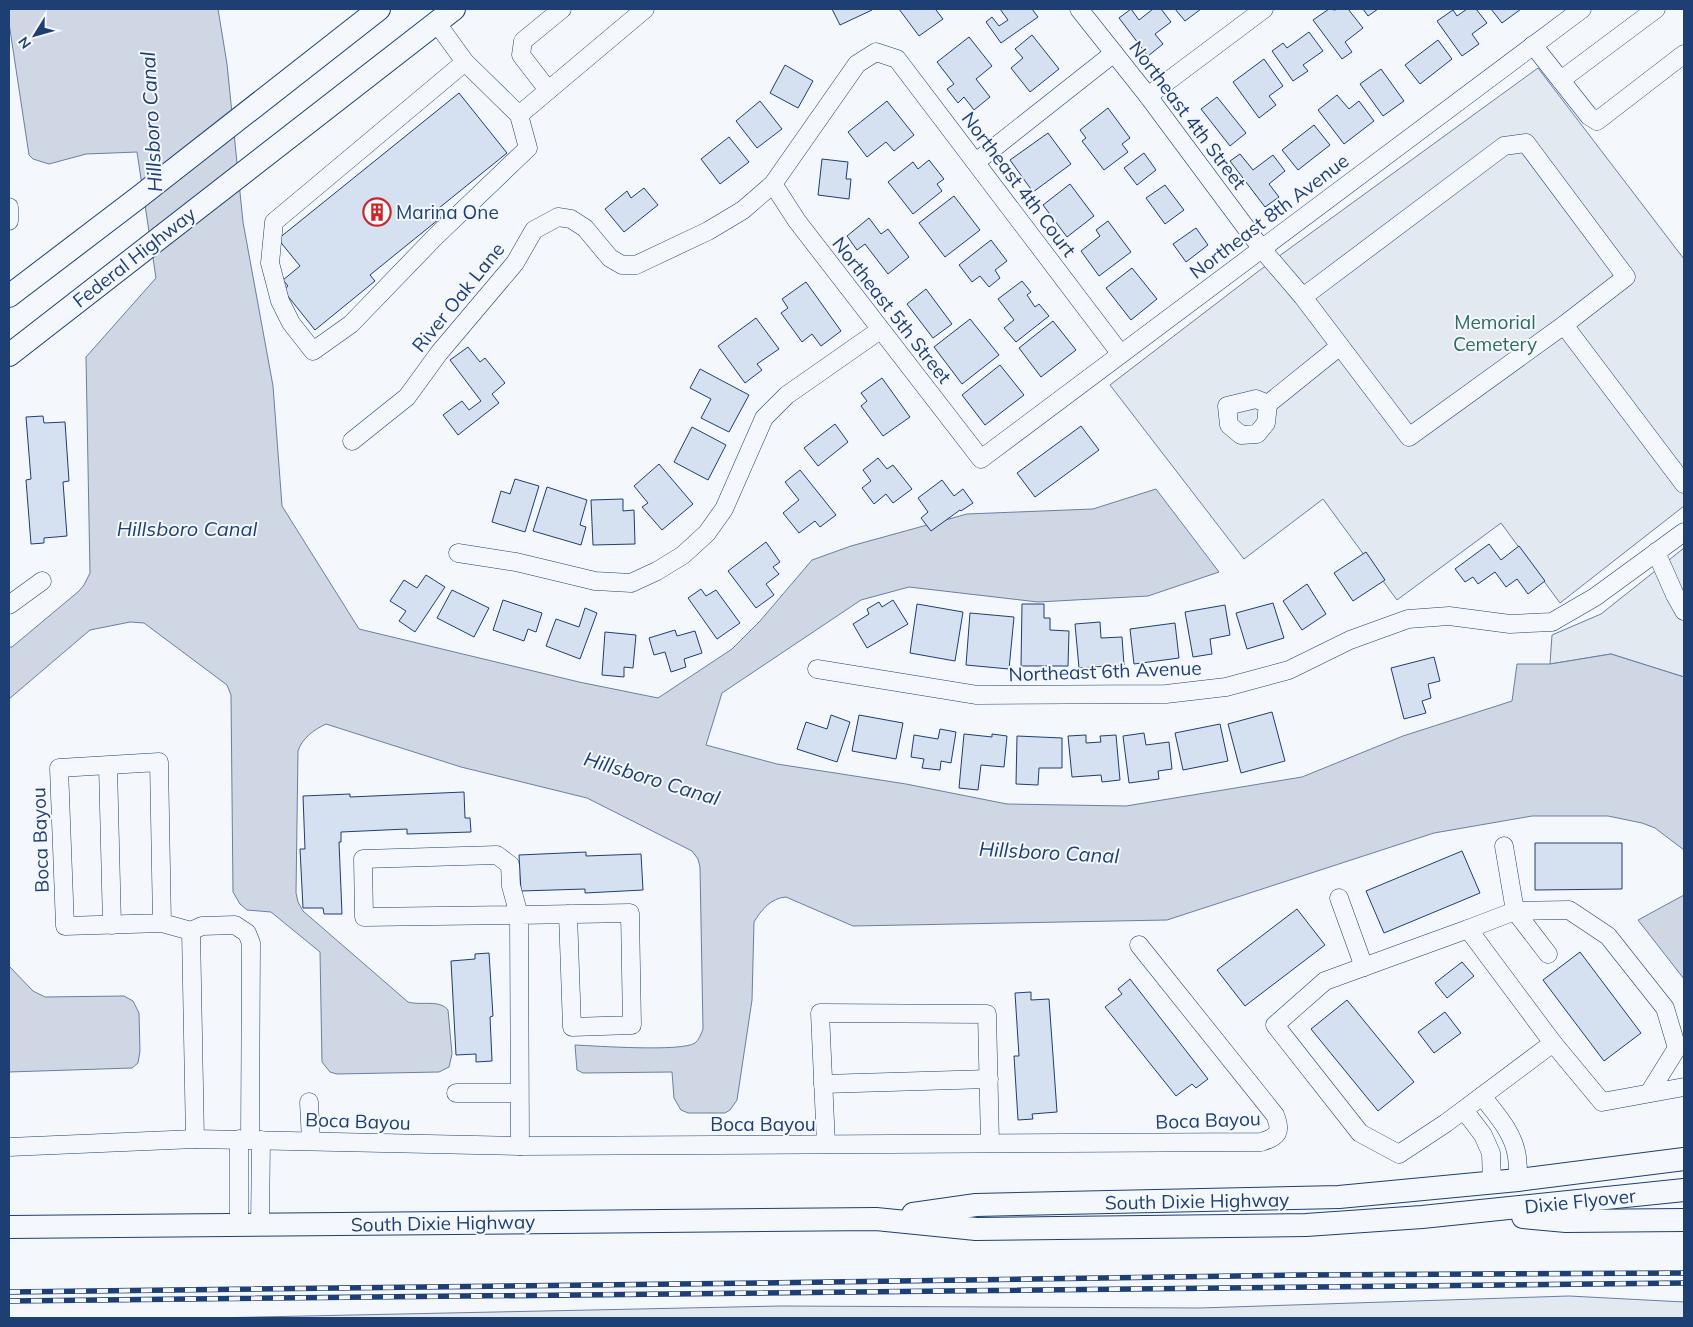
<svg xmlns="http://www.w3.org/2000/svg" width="1693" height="1327" viewBox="0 0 1693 1327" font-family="Mulish,sans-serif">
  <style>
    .green { fill: #e3e9f0; stroke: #687fa3 }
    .water { fill: #cfd7e4; stroke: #687fa3 }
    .building { fill: #d5e0f0; stroke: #1d3f73 }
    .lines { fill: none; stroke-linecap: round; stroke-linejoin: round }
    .minor-casing { stroke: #1d3f73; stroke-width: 19 }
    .major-casing { stroke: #1d3f73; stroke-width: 24 }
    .minor { stroke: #f4f7fb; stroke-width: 18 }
    .major { stroke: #f4f7fb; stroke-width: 22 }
    .rail-casing { stroke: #1d3f73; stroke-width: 5.5 }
    .rail { stroke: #f4f7fb; stroke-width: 4; stroke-dasharray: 11; stroke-linecap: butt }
    .labels { text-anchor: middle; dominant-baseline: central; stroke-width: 4; stroke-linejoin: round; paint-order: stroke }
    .street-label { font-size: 19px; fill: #1d3f73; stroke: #f4f7fb }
    .poi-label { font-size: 19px; fill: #1d3f73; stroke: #f4f7fb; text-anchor: start }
    .park-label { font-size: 19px; fill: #2c6c60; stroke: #f4f7fb }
    .water-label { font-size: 20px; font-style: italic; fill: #1d3f73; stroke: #f4f7fb }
  </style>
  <rect width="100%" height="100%" fill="#f4f7fb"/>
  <g class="green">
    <path d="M1538,68l146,191v247l-124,97 -59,-80 -104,77 -74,-101 -79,60 -134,-174 150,-115z"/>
    <path d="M1684,548v129l-73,-23 -61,10 2,-29 49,-21z"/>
    <path d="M1569,1296l115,6v16h-1473l570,-12 419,2z"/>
  </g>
  <g class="water">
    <path d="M9,9h209l9,55 16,158 30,164 9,120 77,123 220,53 79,16 74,-49 28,-28 52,-61 39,-14 116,-32 126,-5 63,-20 63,83 -71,24 -110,6 -129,-15 -48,13 -139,93 -16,52 71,19 129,20 101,20 119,2 176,-29 101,-41 109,-35 5,-37h33l61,-10 73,23v173l-29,-22 -13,-5 -34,-7h-76l-98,17 -267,87 -314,6 -67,-29c-15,1 -25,13 -32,25l-2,78 -15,100 -7,10 -5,3h-37l-7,-3 -7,-12 -2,-26 -89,1 -6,-3 -2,-25c21,1 107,7 120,-2 4,-3 6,-9 8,-14l-3,-162 -2,-8 -6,-8 -105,-53 -126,-31 -135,-43c-11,5 -24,14 -28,27l-2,142 2,9 5,9 105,91c14,4 31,-3 40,8l4,44 -3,13 -10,5 -102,2 -7,-2 -8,-10 -2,-110 -49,-40 -24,-2 -7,-6 -7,-12 -2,-197 -4,-10 -83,-62 -14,-1 -40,8 -81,69v-52h3l67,-56 5,-6 6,-12 -4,-216 70,-79 -19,-126 -51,2 -37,10 -16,-5 -4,-4 -20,-132z"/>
    <path d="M1684,895v84l-46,-59z"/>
    <path d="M9,966l24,25 12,6 79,-1 9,5 6,12 1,38 -2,12 -6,5 -123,4z"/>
  </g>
  <g class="building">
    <path d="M832,9h39l1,1 -32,15z"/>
    <path d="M899,9h38l-1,1 7,9 -24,17z"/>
    <path d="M1000,9h32l6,8 -37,26 -15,-21 6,-5 7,9 9,-6z"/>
    <path d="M1131,9l8,11 14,-11h8l10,13 -16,12 8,10 -15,12 -29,-38z"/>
    <path d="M1175,9h26l-16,12z"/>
    <path d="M1329,9l6,1 2,-1h11l15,19 -18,14 7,10 -10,7 -29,-39z"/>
    <path d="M1363,9h15l-10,7z"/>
    <path d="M1467,9h9l11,14 -15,11 7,10 -17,12 -25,-35 16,-11 4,6z"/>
    <path d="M1491,9h30l-19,14z"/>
    <path d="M1309,32l14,19 -20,14 5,6 -15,10 -21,-30 11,-8 4,5z"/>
    <path d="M1032,35l27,34 -29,23 -19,-24 12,-10 -8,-9z"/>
    <path d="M969,37l23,29 -16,13 14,18 -16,13 -10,-13 -6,6 -11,-14 7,-5 -17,-22z"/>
    <path d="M1438,40l14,19 -32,25 -15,-19z"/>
    <path d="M1264,59l19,27 -14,10 7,9 -17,13 -26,-36z"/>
    <path d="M785,65l28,16 -15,27 -28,-15z"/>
    <path d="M1381,69l23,32 -21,15 -23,-32z"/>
    <path d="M459,93l48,60 -68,55 5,7 -74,60 5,6 -60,49 -32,-40 5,-4 -5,-6 17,-14 -22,-27z"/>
    <path d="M1337,95l12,14 10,-8 15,20 -30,23 -26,-34z"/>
    <path d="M1217,97l29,36 -16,13 -29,-37z"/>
    <path d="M760,101l22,28 -25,19 -21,-27z"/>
    <path d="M887,101l27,34 -20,16 -8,-9 -19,15 -19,-25z"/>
    <path d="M1108,108l22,30 -8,6 6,8 -24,18 -22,-29 4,-3 -6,-8z"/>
    <path d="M1314,125l16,20 -32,25 -16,-20z"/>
    <path d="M1048,133l23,31 -38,28 -23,-32z"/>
    <path d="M729,137l20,25 -29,22 -19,-25z"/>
    <path d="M1144,153l12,17 -19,15 -13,-17z"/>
    <path d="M1240,154l13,16 20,-15 12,16 -16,13 10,13 -14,10 -35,-46z"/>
    <path d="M822,159l26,3 -2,17h5l-2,20 -31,-4z"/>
    <path d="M929,160l15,19 -7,5 5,7 -29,23 -25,-32 25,-20 5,7z"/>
    <path d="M1070,184l24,32 -27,21 -24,-32z"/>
    <path d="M1165,185l19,25 -19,14 -19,-26z"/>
    <path d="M644,188l14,17 -34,27 -19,-23 22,-18 4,7z"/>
    <path d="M954,196l26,34 -35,27 -26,-34z"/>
    <path d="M869,218l12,16 7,-5 21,28 -21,17 -23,-30 -8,6 -10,-14z"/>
    <path d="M1108,221l23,31 -32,24 -18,-25 19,-15 -4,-6z"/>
    <path d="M1196,228l12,17 -22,17 -13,-18z"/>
    <path d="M991,240l16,21 -12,9 5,8 -11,9 -9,-11 -8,6 -13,-17z"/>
    <path d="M1132,268l25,31 -26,21 -25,-32z"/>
    <path d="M1022,281l9,11 -4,3 8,12 4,-3 10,12 -33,26 -12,-14 10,-8 -16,-21z"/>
    <path d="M806,282l35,49 -20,15 -9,-12 -10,8 -21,-29 7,-5 -6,-9z"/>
    <path d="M926,289l26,35 -19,14 -26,-34z"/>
    <path d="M756,318l23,31 -22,15 5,6 -17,13 -27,-37z"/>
    <path d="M970,319l29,36 -37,29 -28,-37z"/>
    <path d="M1053,321l23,29 -35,27 -22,-29z"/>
    <path d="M468,347l12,15 5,-4 20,25 -13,11 7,9 -41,32 -15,-20 19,-14 7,9 12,-9 -31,-41z"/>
    <path d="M1000,365l24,30 -39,30 -23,-30z"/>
    <path d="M700,369l49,26 -20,37 -28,-14 10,-19 -21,-11z"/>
    <path d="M882,378l28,39 -27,19 -22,-30 6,-5 -6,-8z"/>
    <path d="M43,416l1,7 21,-1 4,59 -6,1 4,54 -23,2v5l-13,1 -5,-64 5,-1 -5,-62z"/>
    <path d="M835,424l13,18 -30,24 -14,-18z"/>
    <path d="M1081,426l18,24 -64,47 -18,-24z"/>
    <path d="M692,427l34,18 -18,35 -34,-18z"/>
    <path d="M878,458l9,11 6,-4 19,24 -19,14 -7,-9 -12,10 -12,-16 9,-7 -8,-11z"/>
    <path d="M659,464l34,40 -31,26 -20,-23 6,-4 -14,-17z"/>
    <path d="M800,470l36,45 -16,12 -5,-6 -16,12 -16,-20 16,-13 -14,-18z"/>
    <path d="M515,479l24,7 -14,46 -33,-10 9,-31 9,3z"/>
    <path d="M942,480l12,16 9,-7 10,14 -12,8 -1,-1 -29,21 -10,-13 7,-6 -10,-14z"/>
    <path d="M547,487l40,13 -7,25 6,2 -5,18 -48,-14z"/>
    <path d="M623,499v12l11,-1 1,34 -42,1 -2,-45z"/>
    <path d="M766,542l14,20 -7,5 6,7 -13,10 8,11 -18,13 -28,-37z"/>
    <path d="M1489,544l12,16 18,-14 26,35 -17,13 -11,-15 -11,8 -11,-15 -17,12 -5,-7 -8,5 -10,-13z"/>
    <path d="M1366,552l19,28 -32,21 -19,-28z"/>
    <path d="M426,575l19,12 -30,45 -16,-11 7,-10 -16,-10 14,-21 13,8z"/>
    <path d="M1307,584l19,30 -24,16 -19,-29z"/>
    <path d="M701,589l5,7 10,-6 24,33 -23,16 -29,-41z"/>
    <path d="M452,590l37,18 -15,29 -37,-19z"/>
    <path d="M503,600l39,13 -6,19 -8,-3 -4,12 -31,-11z"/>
    <path d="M893,600l15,24 -41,24 -14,-24 16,-10 -2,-5 12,-7 3,5z"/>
    <path d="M1273,603l11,35 -37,11 -11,-36z"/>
    <path d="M917,604l46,8 -8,49 -45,-8z"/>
    <path d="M1022,604h22v14h6v12l19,1 -1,35h-47z"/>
    <path d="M1225,605l5,30 -20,4 2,15 -19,3 -8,-45z"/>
    <path d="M585,608l12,5 -17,46 -34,-13 10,-27 23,8z"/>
    <path d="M970,613l44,4 -5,52 -43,-4z"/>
    <path d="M1100,622l1,16 21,-1 2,28 -45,3 -4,-44z"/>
    <path d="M1175,623l4,35 -45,6 -4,-35z"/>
    <path d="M675,630l2,6 18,-5 7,22 -18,6 2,8 -15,5 -6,-20 -11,3 -5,-17z"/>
    <path d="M605,632l31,3 -3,33 -9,-1v10l-22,-2z"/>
    <path d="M1434,657l6,24 -12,3 3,14 -9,3 4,12 -22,6 -13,-51z"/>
    <path d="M1272,712l13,49 -44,12 -13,-49z"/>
    <path d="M831,715l19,7 -13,40 -40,-13 9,-27 21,7z"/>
    <path d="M859,715l44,8 -7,36 -44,-8z"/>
    <path d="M1220,724l8,37 -45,9 -8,-37z"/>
    <path d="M940,729l16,3 -5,31 -10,-2 -1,9 -18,-2 2,-9 -13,-2 3,-22 24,4z"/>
    <path d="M1144,733l2,12 23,-3 3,27 -14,2 1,8 -30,4 -6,-47z"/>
    <path d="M964,734l28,3v-3l15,2 -3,31 -23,-2 -3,25 -19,-2z"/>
    <path d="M1086,735v8l15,-1 -1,-6 16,-1 4,45 -18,2 -1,-7 -29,2 -4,-41z"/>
    <path d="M1017,736l45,2v30h-23l-1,17 -22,-1z"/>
    <path d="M464,792l1,26h5l1,14 -64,2v-5l-66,3v10h-2l3,72h-18l-1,-6h-20l-3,-59h5l-2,-53 47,-2v3z"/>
    <path d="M1535,843h87v46l-87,1z"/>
    <path d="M1462,851l18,42 -96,40 -18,-42z"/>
    <path d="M586,852v4l55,-2 2,36 -58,3v-4l-64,2 -2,-36z"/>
    <path d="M1297,909l28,36 -80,61 -28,-36z"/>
    <path d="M1580,952l61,81 -37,28 -61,-81z"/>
    <path d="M489,953l4,63 -3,1 2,44 -16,1v-8l-20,1 -5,-94 24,-2v-5z"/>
    <path d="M1462,962l12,14 -27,22 -12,-15z"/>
    <path d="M1130,979l78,100 -12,9 -4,-4 -16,12 -71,-89 17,-13 -4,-5z"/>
    <path d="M1031,992v8l18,-1 8,113 -25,2 1,5 -15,1 -4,-64h5l-4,-63z"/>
    <path d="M1347,1000l67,82 -36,29 -67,-82z"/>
    <path d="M1445,1012l16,21 -27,20 -16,-21z"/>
  </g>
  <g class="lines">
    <g class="minor-casing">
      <g id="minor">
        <path d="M1079,9l69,87 113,152 42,49 106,140 155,-112 62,-48 -100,-134 -22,3 -201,151"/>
        <path d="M436,22l29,40 54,53 126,-106"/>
        <path d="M1533,45l56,71 8,5 87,-67"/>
        <path d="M465,62l-191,160 -4,41 10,38 11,22 22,28 38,-27 84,-87 93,-89 -9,-33"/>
        <path d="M1561,80l95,-71"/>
        <path d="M548,90l-27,-35 2,-14 39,-32"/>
        <path d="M1148,96l116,-87"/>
        <path d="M976,162l138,-109"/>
        <path d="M773,184l24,37 184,238 601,-450"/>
        <path d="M9,207v14"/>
        <path d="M1564,325l120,159"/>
        <path d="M1268,404l-12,-5 -29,7 2,19 12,10 16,-1 9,-11 2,-19 72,-58"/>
        <path d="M352,441l55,-44 32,-44 76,-90 19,-33 24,-13 13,2 14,9 25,30 12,7h14l72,-34 35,-21 30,-26 84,-120 19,-12 21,7 223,294"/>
        <path d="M1656,552l19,43 9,16"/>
        <path d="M458,553l58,9 79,19 36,2 26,-12 26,-16 24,-22 17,-24 40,-91 23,-23 93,-65"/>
        <path d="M9,605l33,-24"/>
        <path d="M817,669l160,26 189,-1 60,-7 63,-17 61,-30 58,-21 41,-3 61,8 42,-2 43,-25 89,-65"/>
        <path d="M108,766l4,159"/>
        <path d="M1504,846l11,65 54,-1 39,26 57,72 12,40 -28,45"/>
        <path d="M497,855l13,10 1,21 8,29 -155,2 -1,-58z"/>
        <path d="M1339,898l25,69"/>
        <path d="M162,923l-97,3 -6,-158 100,-6 3,161 29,8 4,208"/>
        <path d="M1468,929l-143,52 -50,44 85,108 39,21 47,-31 107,-80 49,59 82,-15"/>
        <path d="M191,931l11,-5 33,-1 12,8 4,10 -1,196"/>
        <path d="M1548,954l-33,-43 -47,18 85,114"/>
        <path d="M823,1084l166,-5"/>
        <path d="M456,1093h63"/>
        <path d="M1482,1096c14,18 32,37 35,61 1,7 1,15 1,23"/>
        <path d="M309,1102l2,39"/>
        <path d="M1464,1110l19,25 8,18 1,30"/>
        <path d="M826,1144l-6,-131 167,1 3,129"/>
        <path d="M520,1146l-1,-231 111,-2 2,112 -60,2 -4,-113"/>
        <path d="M9,1147l186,-8 325,7 741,-4c17,-5 21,-10 14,-27l-136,-170"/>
        <path d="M239,1225v-86"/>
        <path d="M260,1225l1,-85"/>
      </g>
    </g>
    <g class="major-casing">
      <g id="major">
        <path d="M9,296l130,-99 240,-188"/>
        <path d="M9,355l445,-346"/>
        <path d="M913,1214l63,-9 363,-8 179,-17 166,-21"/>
        <path d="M1523,1217l43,4 118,-1"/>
        <path d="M9,1227l867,-8 100,10 330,-4 116,-8 262,-27"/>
      </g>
    </g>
    <use href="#minor" class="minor"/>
    <use href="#major" class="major"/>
    <g class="rail-casing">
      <g id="rail">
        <path d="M9,1292l752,-9 541,-8 382,-2"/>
        <path d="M9,1301l1675,-18"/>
      </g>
    </g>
    <use href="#rail" class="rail"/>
  </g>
  <defs>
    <g id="building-ring" transform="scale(1.4375)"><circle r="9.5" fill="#f4f7fb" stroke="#c62828" stroke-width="1.5"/><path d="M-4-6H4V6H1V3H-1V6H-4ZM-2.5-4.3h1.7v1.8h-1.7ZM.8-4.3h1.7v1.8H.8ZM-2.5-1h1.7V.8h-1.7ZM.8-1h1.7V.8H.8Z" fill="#c62828"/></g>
  </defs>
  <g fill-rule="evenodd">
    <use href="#building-ring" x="377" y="212"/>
  </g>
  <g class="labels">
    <g class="street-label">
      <text transform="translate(1188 115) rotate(53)">Northeast 4th Street</text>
      <text transform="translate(1019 184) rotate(53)">Northeast 4th Court</text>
      <text transform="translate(1269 216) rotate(-37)">Northeast 8th Avenue</text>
      <text transform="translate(134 257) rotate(-38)">Federal Highway</text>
      <text transform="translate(458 297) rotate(-51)">River Oak Lane</text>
      <text transform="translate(892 310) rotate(52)">Northeast 5th Street</text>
      <text transform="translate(1105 671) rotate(-2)">Northeast 6th Avenue</text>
      <text transform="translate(40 840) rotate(-92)">Boca Bayou</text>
      <text transform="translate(1208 1120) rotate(-2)">Boca Bayou</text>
      <text transform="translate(358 1121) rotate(2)">Boca Bayou</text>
      <text x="763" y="1124">Boca Bayou</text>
      <text transform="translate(1197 1201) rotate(-1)">South Dixie Highway</text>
      <text transform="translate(1580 1201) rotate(-6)">Dixie Flyover</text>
      <text transform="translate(443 1223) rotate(-1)">South Dixie Highway</text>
    </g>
    <g class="poi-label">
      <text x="396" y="212">Marina One</text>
    </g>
    <g class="park-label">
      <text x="1495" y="322">Memorial<tspan x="1495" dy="22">Cemetery</tspan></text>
    </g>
    <g class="water-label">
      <text transform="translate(151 122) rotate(-93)">Hillsboro Canal</text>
      <text x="187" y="528">Hillsboro Canal</text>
      <text transform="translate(652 778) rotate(17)">Hillsboro Canal</text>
      <text transform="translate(1049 852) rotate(3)">Hillsboro Canal</text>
    </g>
  </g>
  <rect width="1693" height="1327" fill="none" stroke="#1d3f73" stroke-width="20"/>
  <g transform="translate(35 35) rotate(233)" stroke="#f4f7fb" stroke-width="4" paint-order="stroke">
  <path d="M0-4L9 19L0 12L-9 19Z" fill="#1d3f73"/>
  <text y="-8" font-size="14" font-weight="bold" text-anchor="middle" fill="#1d3f73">N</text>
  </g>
</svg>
